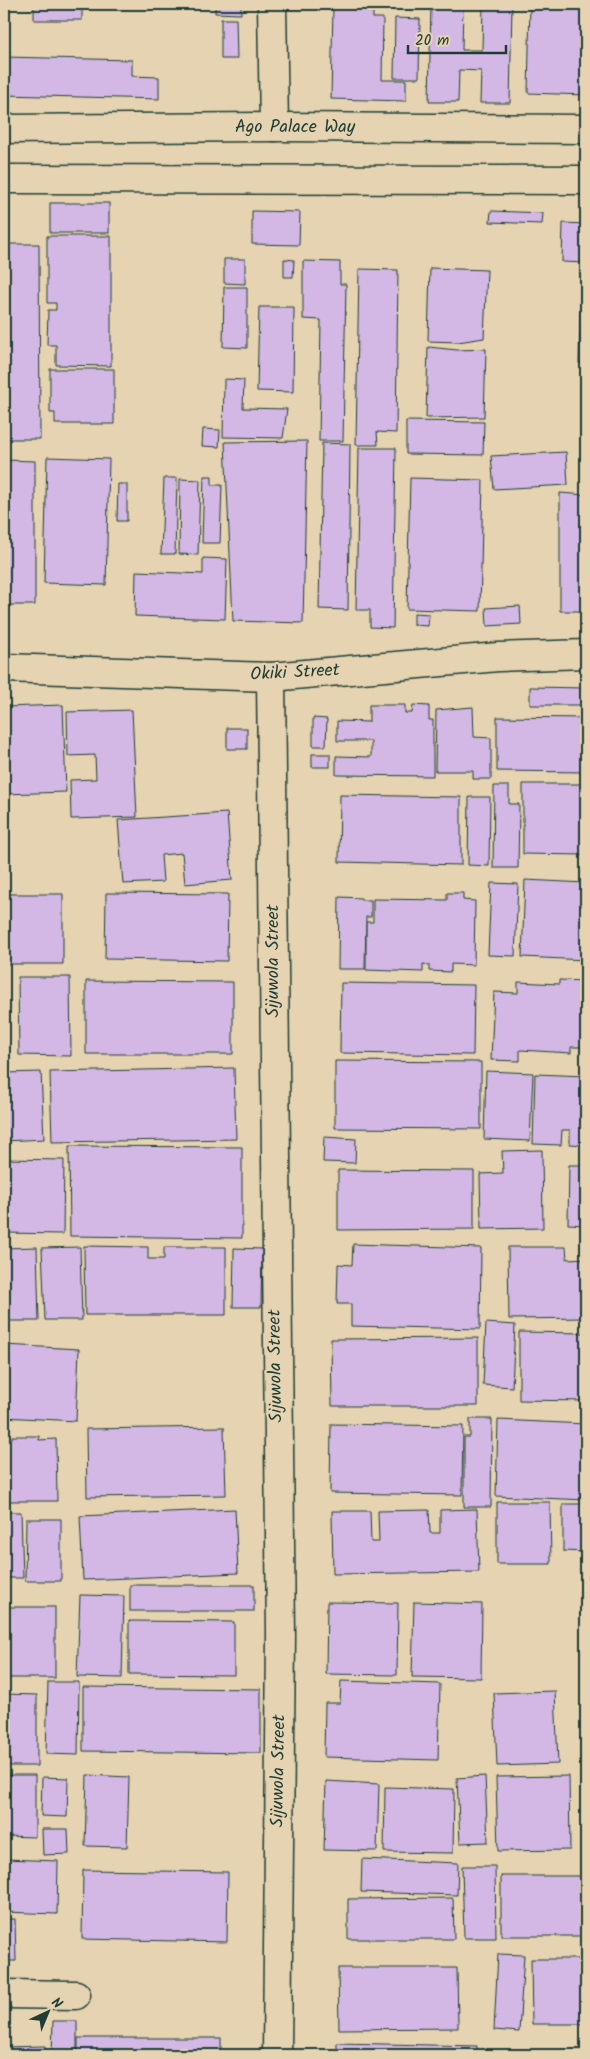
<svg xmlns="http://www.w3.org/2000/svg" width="590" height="2059" viewBox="0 0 590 2059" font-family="Kalam,sans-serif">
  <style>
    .building { fill: #d3b8e6; stroke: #1f3d34 }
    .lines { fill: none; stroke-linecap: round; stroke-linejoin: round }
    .street-casing { stroke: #1f3d34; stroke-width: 31 }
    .secondary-casing { stroke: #1f3d34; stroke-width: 31 }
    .street { stroke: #e5d3b1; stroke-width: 28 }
    .secondary { stroke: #e5d3b1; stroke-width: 28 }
    .labels { text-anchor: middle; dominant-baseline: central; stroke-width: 4; stroke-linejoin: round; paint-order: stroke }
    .street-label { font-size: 18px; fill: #1f3d34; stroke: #e5d3b1 }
  </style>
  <rect width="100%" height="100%" fill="#e5d3b1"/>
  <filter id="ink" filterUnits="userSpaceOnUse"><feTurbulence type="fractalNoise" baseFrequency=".02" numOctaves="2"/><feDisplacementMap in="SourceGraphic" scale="10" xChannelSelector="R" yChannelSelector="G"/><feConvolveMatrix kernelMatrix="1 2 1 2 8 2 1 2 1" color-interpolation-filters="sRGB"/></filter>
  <g filter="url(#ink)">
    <g class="building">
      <rect x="34" y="4" width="48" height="16"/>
      <path d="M215,4h26v10l-26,-1z"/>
      <path d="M377,4h38v5l-38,-1z"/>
      <path d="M431,4h32l-1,46h20l1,-46h29l-2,99h-30l1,-32 -22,-1 -1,32h-29z"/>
      <path d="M530,4h56v91l-58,-2z"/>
      <path d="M333,7l40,1v10h10l-1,62h24v21l-75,-2z"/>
      <path d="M395,18l25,1 -1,59h-25z"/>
      <path d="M221,19h15l1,40h-16z"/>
      <path d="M4,57l128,3v16l27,1v22l-155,-4z"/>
      <rect x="50" y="203" width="59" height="30"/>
      <path d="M252,211l48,1 -1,33 -47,-1z"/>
      <path d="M491,211l52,2 -1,11 -52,-2z"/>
      <path d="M563,223l23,1v39l-24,-1z"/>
      <path d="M47,236h64v130l-55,-1v-20h-9l1,-35h8v-7h-9z"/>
      <path d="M4,244h35l1,195h-36z"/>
      <path d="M224,259h21v25l-21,-1z"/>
      <path d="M284,259l10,1 -1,17h-9z"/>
      <path d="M303,261l37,1v22h6l-3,157h-24l2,-121 -18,-1z"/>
      <path d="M430,268l57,2 -3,68 -26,4 -30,-1z"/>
      <path d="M359,269l39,1 -2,163 -19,-1 1,13h-22z"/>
      <path d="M581,284h5v80l-7,-1z"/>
      <path d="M224,287h23v61l-24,-1z"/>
      <path d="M259,307h35l-1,85 -36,-1z"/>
      <path d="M428,347l29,3 29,-1 -2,68 -58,1z"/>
      <path d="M50,369h64v55h-59v-11h-5z"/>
      <path d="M224,379l20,1 -1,28 44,1 -4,29 -60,-1z"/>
      <path d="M583,380h3v66h-4z"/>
      <path d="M406,421l78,1 -1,33 -77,-1z"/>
      <path d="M203,429l17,1 -1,17 -17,-1z"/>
      <path d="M307,441l-4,182 -70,-2 -8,-179z"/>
      <path d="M322,443l28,1 -2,166 -29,-1z"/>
      <path d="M359,448h37l-3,180 -23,-1v-17h-14z"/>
      <path d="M566,452l2,33 -74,4 -3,-33z"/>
      <path d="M47,457l62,2 -3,126 -62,-2z"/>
      <path d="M4,460l31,1v144h-31z"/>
      <path d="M204,476h8v9h10l-2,58h-18z"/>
      <path d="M164,478h13l-2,76h-14z"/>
      <path d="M410,478l73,2 -3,131 -73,-2z"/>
      <path d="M180,479l20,1 -2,75 -19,-1z"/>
      <path d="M118,484h9v37h-10z"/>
      <path d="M560,493l26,2v116h-26z"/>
      <path d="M203,558l24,1 -2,60 -90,-3 1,-45 67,3z"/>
      <path d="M520,606l1,18 -34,2 -1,-18z"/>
      <path d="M414,613l15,1 -1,12 -14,-1z"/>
      <path d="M530,687l56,1v17h-56z"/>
      <path d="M63,705l3,87 -62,2v-87z"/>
      <path d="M369,705h36v8h7l1,-8 16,1v14h4v56l-97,-1v-19l35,1v-16h-34v-20l32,1z"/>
      <path d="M473,707l1,30 17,1v41h-18v-8h-38l1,-61z"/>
      <path d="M132,710l5,107 -66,2 -1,-39 26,-1 -1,-24 -27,1 -1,-44z"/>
      <path d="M497,717l89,1v54l-89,-1z"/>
      <path d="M313,718l14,1 -1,27h-13z"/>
      <rect x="227" y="728" width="20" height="21"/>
      <rect x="312" y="754" width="18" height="13"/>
      <path d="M523,784h63v71l-63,-1z"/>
      <path d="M494,786h15v18h10l-1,64h-25z"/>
      <path d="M340,795l121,2v68l-122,-3z"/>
      <path d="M469,797h21l-1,69 -21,-1z"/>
      <path d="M227,813l5,67 -47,4 -3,-31 -21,2 2,27 -40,2 -5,-64z"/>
      <path d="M525,880l61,3v77l-64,-3z"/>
      <path d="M491,883l27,1 -3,72 -27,-1z"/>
      <path d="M106,893l122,1 -1,67 -122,-2z"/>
      <path d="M447,893h16v7l12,1 -1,64 -23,-1v8l-22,-1v-6l-6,-1v8l-57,-2v-48h7v-23l74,1z"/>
      <path d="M4,894h59v70h-57z"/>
      <path d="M339,897l22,1v2h10v17h-5l-1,52h-27z"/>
      <path d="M18,977h52l1,79 -52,-1z"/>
      <path d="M559,980l27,1v66h-15v6l-51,-3v11l-29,-1 3,-68 24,1v-11l41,2z"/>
      <path d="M86,981l147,1v72h-147z"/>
      <path d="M341,983l133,2 -1,70 -133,-2z"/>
      <path d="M335,1061l146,1v67l-146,-1z"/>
      <path d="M234,1068l2,71 -184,3 -2,-70z"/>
      <path d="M486,1071l47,2 -3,68 -46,-2z"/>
      <path d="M41,1072l3,67 -40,2v-68z"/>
      <path d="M535,1074l51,2v69l-16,-1v-14h-8l-1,15 -28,-1z"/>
      <path d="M324,1137l32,2 -1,24 -32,-1z"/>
      <path d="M69,1146l173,1v91l-172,-2z"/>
      <path d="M542,1150l1,78 -62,1 -1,-55 23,-1 -1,-22z"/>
      <path d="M4,1159l60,1 -1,74 -59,-1z"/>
      <path d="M569,1165h17v60l-18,-1z"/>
      <path d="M338,1170l136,1v58l-136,1z"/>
      <path d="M353,1244l128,4 -1,81 -129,-3v-22h-14l1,-40 14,1z"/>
      <path d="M84,1246l64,1v12h16v-12h62v68h-141z"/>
      <path d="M37,1247l2,74h-35v-73z"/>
      <path d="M80,1247l2,73h-37l-3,-72z"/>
      <path d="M508,1247h58l1,12 19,-1v60l-77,1z"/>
      <path d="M234,1248l28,1 -1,58h-28z"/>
      <path d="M486,1323l29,2 -3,62 -29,-2z"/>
      <path d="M519,1332l67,1v68l-67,-1z"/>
      <path d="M478,1338v68h-146l-1,-67z"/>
      <path d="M4,1345l75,4 -3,72 -72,-4z"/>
      <path d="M470,1419h22l-1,88h-27v-70h6z"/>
      <path d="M498,1420l88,4v76l-90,-4z"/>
      <path d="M331,1424l132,2 -1,69 -132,-2z"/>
      <path d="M224,1427l2,68 -139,2 -1,-68z"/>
      <path d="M12,1436h27v4l17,-1 1,62h-53v-61l8,-1z"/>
      <path d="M497,1502h53l1,62h-54z"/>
      <path d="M563,1504h23v48l-23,-1z"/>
      <path d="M235,1509l3,64 -155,7 -3,-64z"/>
      <path d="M477,1509l2,63 -146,2 -1,-63h38l1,31h8l-1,-31 51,-1 1,23h10v-23z"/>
      <path d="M4,1512h17l2,66h-19z"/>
      <path d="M26,1519h35v62h-36z"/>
      <rect x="130" y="1585" width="124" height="26"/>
      <path d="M80,1595l44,1 -2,82 -45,-1z"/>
      <path d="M327,1602l71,1 -1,72 -71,-1z"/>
      <path d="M414,1602l68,2 -1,74 -69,-1z"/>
      <rect x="4" y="1607" width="51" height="71"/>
      <path d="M129,1621l105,1v53l-105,-1z"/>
      <path d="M341,1681l99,3 -2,76 -114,-3 1,-54h15z"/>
      <path d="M48,1682h31l-1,73 -32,-1z"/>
      <path d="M83,1687l178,2v64l-178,-2z"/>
      <path d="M555,1691l3,73 -61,2 -3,-73z"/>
      <path d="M4,1694l33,1v71h-33z"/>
      <path d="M4,1775h31v62l-31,-1z"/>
      <path d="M87,1775l42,2 -2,70 -42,-1z"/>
      <path d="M485,1776l3,66 -28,1 -3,-65z"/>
      <path d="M569,1776l1,74 -72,1 -2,-74z"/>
      <path d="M42,1777l26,1 -1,39 -26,-1z"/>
      <path d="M326,1781l53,3 -2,67 -53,-1z"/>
      <path d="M385,1787l69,2 -1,64 -69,-1z"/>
      <path d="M42,1829h26l1,25 -26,1z"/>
      <path d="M4,1859l54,2 -1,53 -53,-2z"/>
      <path d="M362,1859l96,4 -1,32 -96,-3z"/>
      <path d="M462,1866h33l1,72h-32z"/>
      <path d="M83,1870l145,2 -1,70 -145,-3z"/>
      <rect x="501" y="1876" width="85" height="60"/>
      <path d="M453,1898l1,41h-106v-40z"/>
      <path d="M4,1919h11l1,42h-12z"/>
      <path d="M498,1954l26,1 -5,77 -25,-2z"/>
      <path d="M531,1959h55v65h-54z"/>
      <path d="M338,1968h119l1,60 -119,1z"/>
      <path d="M53,2021h24v34h-25z"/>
      <rect x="78" y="2038" width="143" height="17"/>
      <path d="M337,2043l140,3v9h-140z"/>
      <path d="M45,2046l1,9h-42v-8z"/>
      <rect x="513" y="2052" width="73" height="3"/>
    </g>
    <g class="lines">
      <g class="street-casing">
        <g id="street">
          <path d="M272,4l2,123"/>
          <path d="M4,668l267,9 227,-20 88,-3"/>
          <path d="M271,677l10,959 -4,419"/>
          <path d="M4,1994l72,1"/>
        </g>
      </g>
      <g class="secondary-casing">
        <g id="secondary">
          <path d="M4,129l270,-2 312,2"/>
          <path d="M4,179l582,1"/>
        </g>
      </g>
      <use href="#street" class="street"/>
      <use href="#secondary" class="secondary"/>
    </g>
  </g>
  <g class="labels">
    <g class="street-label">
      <text x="295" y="127">Ago Palace Way</text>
      <text transform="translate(295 673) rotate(-3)">Okiki Street</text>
      <text transform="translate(273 961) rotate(-90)">Sijuwola Street</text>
      <text transform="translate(276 1366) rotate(-91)">Sijuwola Street</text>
      <text transform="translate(279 1771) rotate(-89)">Sijuwola Street</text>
    </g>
  </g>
  <rect width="590" height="2059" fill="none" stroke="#e5d3b1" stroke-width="20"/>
  <rect x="10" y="10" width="570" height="2039" fill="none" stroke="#1f3d34" stroke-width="2" filter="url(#ink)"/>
  <g transform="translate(48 2012) rotate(44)" stroke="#e5d3b1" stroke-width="4" paint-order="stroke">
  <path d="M0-4L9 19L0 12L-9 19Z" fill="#1f3d34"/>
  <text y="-8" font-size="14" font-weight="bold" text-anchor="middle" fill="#1f3d34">N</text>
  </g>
  <path d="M408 45v8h98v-8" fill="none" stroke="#1f3d34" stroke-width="2.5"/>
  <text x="415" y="45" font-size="15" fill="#1f3d34" stroke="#e5d3b1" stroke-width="4" paint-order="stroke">20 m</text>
</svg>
